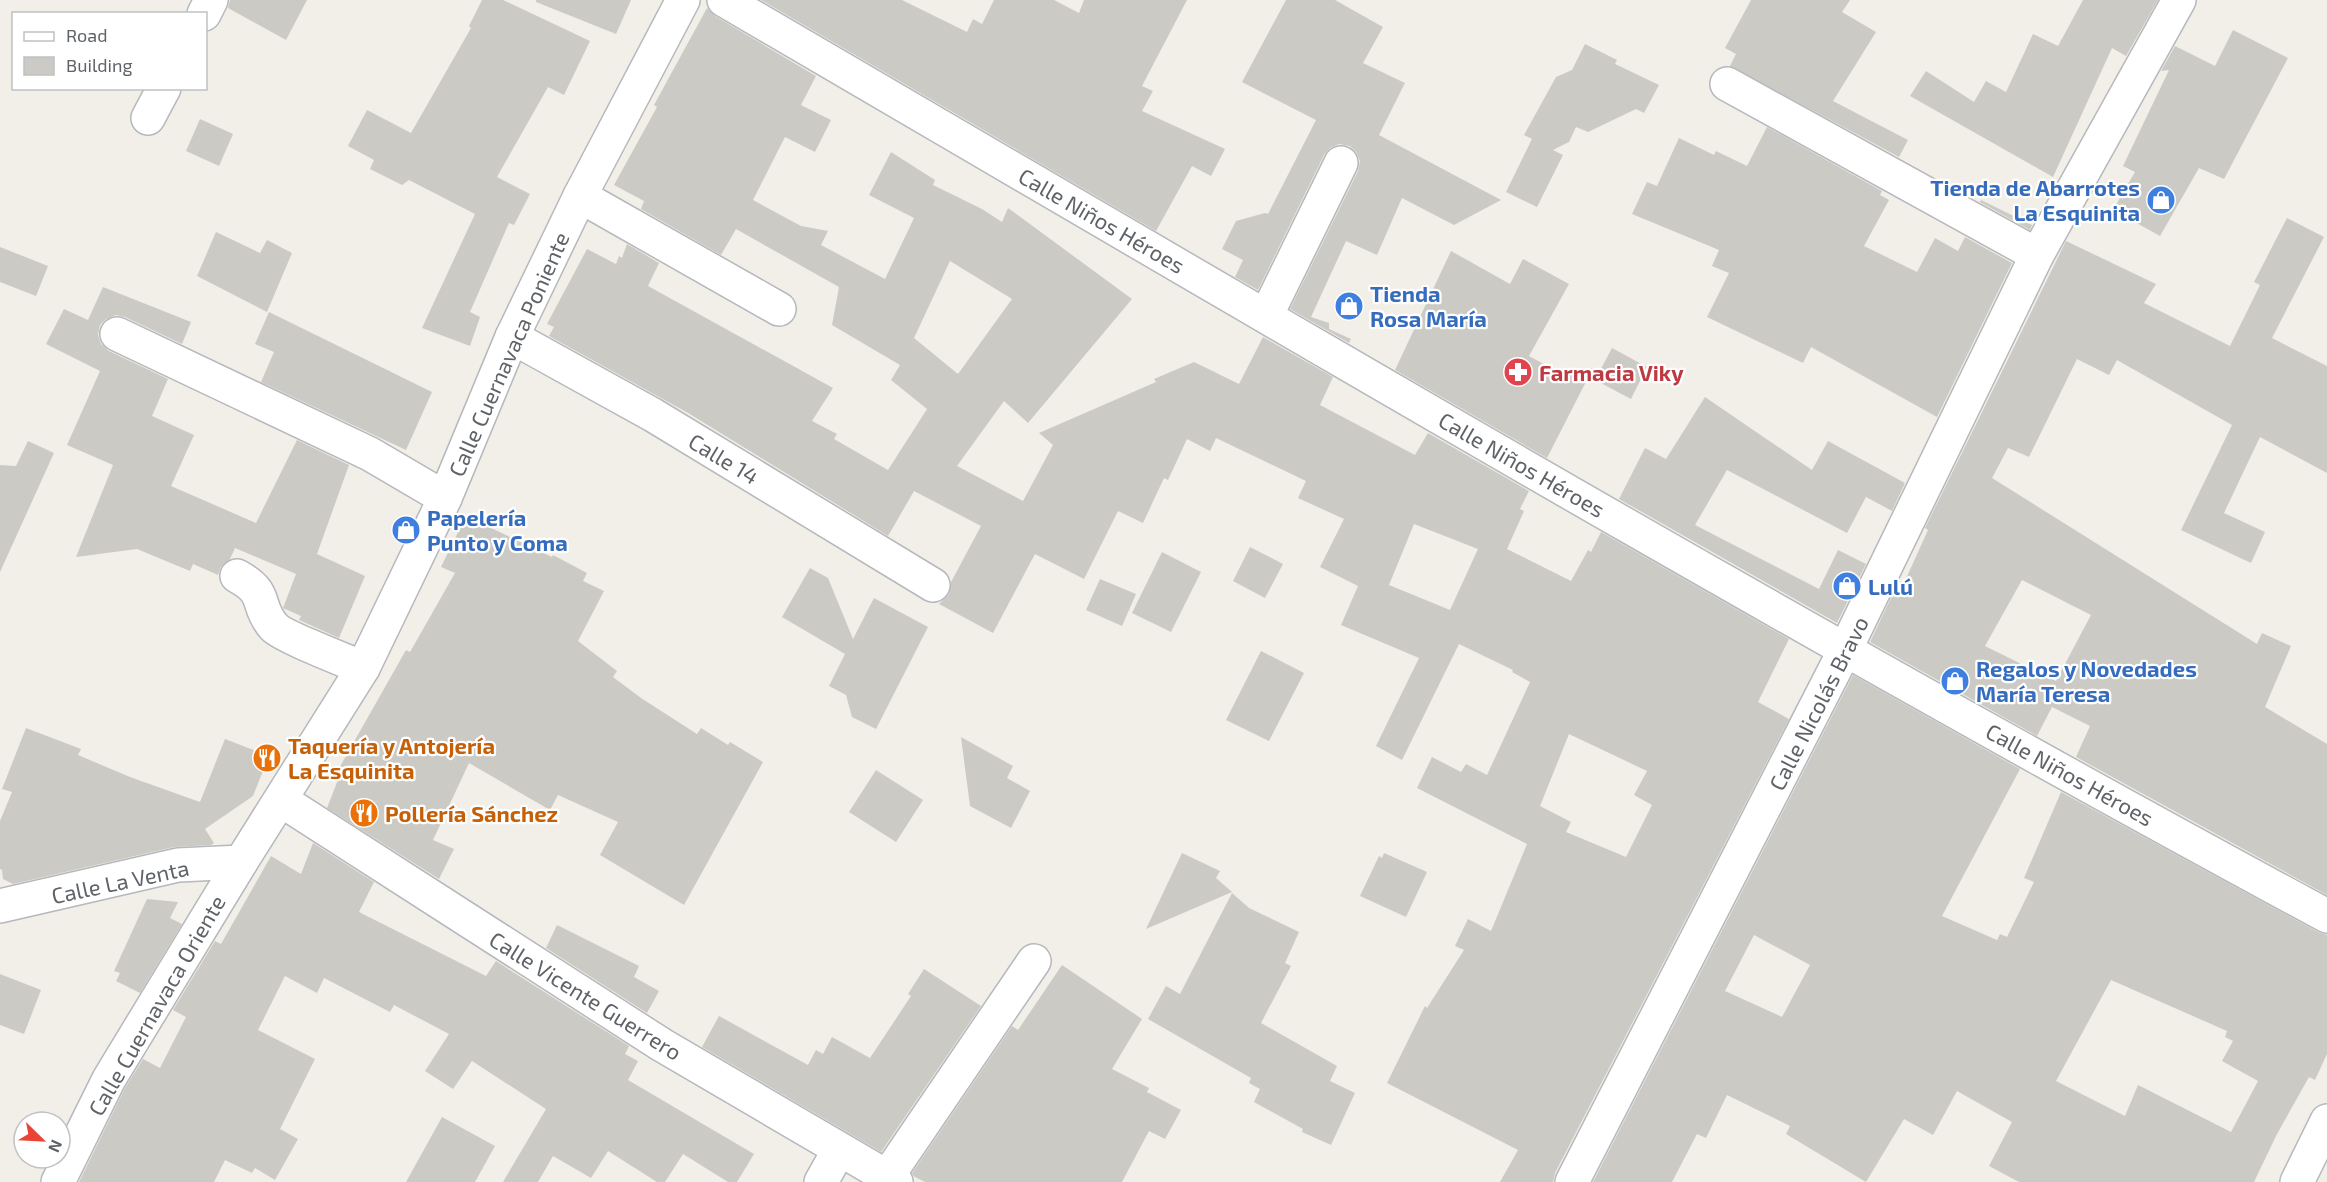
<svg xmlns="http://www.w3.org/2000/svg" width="2327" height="1182" viewBox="0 0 2327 1182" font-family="'Exo 2',sans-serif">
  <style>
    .building { fill: #cccac5; fill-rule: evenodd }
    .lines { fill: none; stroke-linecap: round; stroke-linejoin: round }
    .minor-casing { stroke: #b5b8bc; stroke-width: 36 }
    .secondary-casing { stroke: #b6babf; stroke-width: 36 }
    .minor { stroke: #fff; stroke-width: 33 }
    .secondary { stroke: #fff; stroke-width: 33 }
    .labels { text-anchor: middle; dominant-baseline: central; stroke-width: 4.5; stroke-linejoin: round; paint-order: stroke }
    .shop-label { font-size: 22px; font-weight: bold; fill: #366cbe; stroke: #fff; text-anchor: start }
    .street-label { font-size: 22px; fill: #5f6368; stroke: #fff }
    .health-label { font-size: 22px; font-weight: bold; fill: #be3a42; stroke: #fff; text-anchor: start }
    .food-label { font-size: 22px; font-weight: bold; fill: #c56008; stroke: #fff; text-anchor: start }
  </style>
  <rect width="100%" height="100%" fill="#f1efe8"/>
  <g class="building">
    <path d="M230,0h77l-21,40 -58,-32z"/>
    <path d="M482,0h21l87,41 -26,54 -16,-8 -51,90 33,17 -16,31 -5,-2 -39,89 10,5 -10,29 -48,-18 53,-114 -66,-34 -7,5 -32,-16 4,-9 -26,-14 19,-36 44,23 60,-105 -2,-2z"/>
    <path d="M536,0h95l-15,34 -80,-32z"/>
    <path d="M761,0h141l65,32 6,-13 9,5 12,-24h60l25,13 5,-13h103l-45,86 11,5 -11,20 83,38 -14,27 -19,-10 -36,65z"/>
    <path d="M1286,0h49l48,27 -20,36 42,20 -26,52 122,65 -47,25 -52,-27 -25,57 -31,-14 -35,76 18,6v6l22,10 -2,4 -59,-34 68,-138 2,-10 -4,-9 -6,-6 -11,-2 -9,4 -6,7 -66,135 -23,-13 8,-17 -21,-11 14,-28 29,-8 3,1 48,-94 -74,-38z"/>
    <path d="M1751,0h99l-8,12 34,20 -43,69 75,39 -9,17 -169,-91 6,-12 -11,-6z"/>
    <path d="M2083,0h75l-32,56 -14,-8 -59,129 -143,-81 16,-25 48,31 12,-21 20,11 27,-58 25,12z"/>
    <path d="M707,8l8,8 101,60 -15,29 30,15 -16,32 -30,-15 -32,63 48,26 27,5 -7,14 64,34 29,-61 -45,-23 22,-43 44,28 -2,5 49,24 20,13 6,-14 124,91 -104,124 -24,-22 -47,65 66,35 30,-56 -14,-12 117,-51 -2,-3 40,-17 45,22 24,-47 70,40 -13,28 95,50 13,-22 101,58 -9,18 4,2 -17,38 64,32 17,-31 3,2 10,-20 188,107 -31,63 31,17 -234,454 -2,9h-53l18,-32 -131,-67 38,-77 2,2 37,-58 -9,-4 13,-27 23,12 36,-87 -110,-56 15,-31 29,15 5,-8 21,11 43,-93 -18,-10 1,-2 -54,-26 -57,116 -26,-14 43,-88 -78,-33 17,-39 -38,-19 24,-48 -46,-21 8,-17 -90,-43 -6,13 -23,-12 -19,41 -4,-2 -21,45 -25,-12 -34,68 -49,-25 -42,79 -54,-29 10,-10 2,-12 30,-56 -67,-35 -26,45 -200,-123 -139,-77 5,-9 -7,-3 40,-75 29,15 3,-8 3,2 5,-14 32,19 -11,23 185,102 -21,33 25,13 -3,5 54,31 39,-61 -36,-29 9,-15 -68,-40 7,-38 -103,-58 -15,26 -80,-46 3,-8 -30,-16 43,-78 -3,-2zM950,261l62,38 -54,75 -44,-36zM1414,524l64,25 -28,61 -61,-25zM1569,734l78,37 -13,24 18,10 -26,52 -60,-25 5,-10 -31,-16z"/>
    <path d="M2233,30l55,28 -64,121 -25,-11 -39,68 -47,-26 22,-38 -12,-6 46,-96 -8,1 14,-25 40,20z"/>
    <path d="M1585,44l32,16 -2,4 44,21 -15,28 -8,-4 -48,23 -12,-5 -7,15 -16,8 10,5 -26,52 -31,-15 26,-53 -8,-4 32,-58 16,-7z"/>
    <path d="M200,119l33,15 -14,32 -33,-15z"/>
    <path d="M1767,127l115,64 -2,4 9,5 -25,46 53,26 18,-34 23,13 7,-14 47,26 -75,154 -126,-70 -8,16 -96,-46 22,-44 -17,-7 7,-16 -87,-36 15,-32 10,4 22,-48 35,17 2,-4 31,15z"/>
    <path d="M1981,200l51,25 -2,5 -50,-28z"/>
    <path d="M2287,218l37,19 -52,101 55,28v107l-67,-36 -36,76 41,19 -14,31 -70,-33 51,-105 -115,-65 -8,15 -32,-16 -48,98 -21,-9 -16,30 265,166 5,-11 29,13 -26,61 62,37v151l-251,-138 14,-31 -38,-19 -15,29 -167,-94 29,-61 5,2 24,-53 -3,-2 141,-287 90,43 -12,19 86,43 30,-61 -6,-3zM2022,580l69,35 -35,66 -71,-35z"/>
    <path d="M216,232l44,21 7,-13 25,13 -25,59 -70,-36z"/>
    <path d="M0,247l48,19 -12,30 -36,-14z"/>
    <path d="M1451,251l59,33 13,-25 46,25 -40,72 37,20 27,-8 -46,90 -152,-88z"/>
    <path d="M103,287l88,35 -9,22 -57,-27 -9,-2 -10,4 -6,6 -2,10 3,9 8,7 59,28 -16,37 42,19 -23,51 85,37 41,-83 52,25 -32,89 48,22 -26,62 -40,-18 2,-4 -18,-8 13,-34 -61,-26 -5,11 -9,8 -3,8 -25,-11 -3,7 -53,-22 -61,8 37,-92 -46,-20 33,-74 -54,-27 18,-35 24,11z"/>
    <path d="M269,312l163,80 -26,58 -145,-68 13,-30 -19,-8z"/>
    <path d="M1612,348l35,19 -16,32 -36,-19z"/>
    <path d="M1705,397l107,73 16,-29 77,42 -13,28 -26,-14 -19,36 -120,-63 -32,55 124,64 19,-39 28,14 -29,59 -218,-124 26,-51 21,11z"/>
    <path d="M28,441l26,12 -54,119v-107l16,1z"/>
    <path d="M466,516l86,41 1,-2 34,18 -4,8 21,10 -26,50 39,30 -4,6 28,21 56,36 4,-6 27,17 2,-3 33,20 -79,143 -84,-50 18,-33 -60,-27 -8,15 -81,-47 -36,77 21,9 -15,30 -112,-71 14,-36 -3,-2 68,-120 4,2 45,-79 -14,-6z"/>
    <path d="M1250,547l33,17 -18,34 -32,-17z"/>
    <path d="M1162,552l39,20 -30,60 -39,-19z"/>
    <path d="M810,568l18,10 25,61 21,-41 54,29 -52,102 -24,-12 -6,-22 -17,-9 16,-32 -63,-37z"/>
    <path d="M1100,579l36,15 -14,32 -36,-16z"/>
    <path d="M1261,651l43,22 -35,68 -43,-21z"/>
    <path d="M1853,675l167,94 -78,147 55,24 3,-6 7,3 27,-55 -10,-4 37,-86 257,140 9,3v119l-12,26 -6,-3 -33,59 -22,46h-235l-30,-16 23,-44 -55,-31 -24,44 -29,-16 -38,63 -80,-48 4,-8 -63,-31 -21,43 -9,-4 -25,48h-79zM1754,935l56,30 -28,52 -57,-26zM2111,980l116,51 -2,6 8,4 -11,20 36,20 -27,51 -93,-47 -13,31 -69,-35z"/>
    <path d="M26,728l55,21 -3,6 52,22 70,25 25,-63 44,17 -16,40 -48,33 9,14 -3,2 -37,2 -161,37 -10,-5 -1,-9 -2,-1v-48l12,-29 -10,-3z"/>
    <path d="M961,737l52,29 -6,12 23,13 -19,37 -41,-22z"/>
    <path d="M876,770l47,30 -27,42 -47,-30z"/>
    <path d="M313,843l61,39 -15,30 127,64 10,-15 133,85 -4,8 13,7 -10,19 126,74 -17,28h-9l-45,-28 -18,28h-8l-49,-31 -17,27 -38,-22 -15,26h-35l43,-73 -74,-48 -19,28 -28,-18 24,-37 -55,-29 -4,7 -66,-34 -7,15 -32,-17 -27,54 57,29 -35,70 18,10 -23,41 -20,-12 -3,5 -27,-13 -11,22h-135l46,-94 18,-29 17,9 26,-51 -13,-7 42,-69 6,3 50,-88 30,18z"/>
    <path d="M1182,853l38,18 -4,7 16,14 -86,37z"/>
    <path d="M1384,853l43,19 -21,45 -46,-21 19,-40 3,2z"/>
    <path d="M1232,893l17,15 50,24 -14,31 6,3 -30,57 76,43 -7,15 25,12 -24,52 -29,-13 1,-3 -49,-27 6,-13 -11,-6 2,-5 -103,-59 18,-33 14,8z"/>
    <path d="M147,899l31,3 -8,16 12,6 -42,69 -24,-12 4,-8 -6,-2z"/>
    <path d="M557,925l82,41 -5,11 25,14 -12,22 -101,-65z"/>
    <path d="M1062,965l80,54 -30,50 37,19 -2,4 34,18 -16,29 -16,-8 -27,51h-197l-12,-6 -1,-3 100,-147 6,4z"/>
    <path d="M924,969l57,37 -100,146 -179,-105 17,-31 89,49 8,-15 7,4 9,-17 38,21 41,-62 -3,-2z"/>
    <path d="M0,974l41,16 -17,44 -24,-9z"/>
    <path d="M442,1117l53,29 -20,36h-69z"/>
  </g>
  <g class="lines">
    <g class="minor-casing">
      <g id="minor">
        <path d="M724,0c531,310 1061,624 1603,916"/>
        <path d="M204,14l7,-14"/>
        <path d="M1727,84l310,171"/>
        <path d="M148,118l16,-30"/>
        <path d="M580,196l199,113"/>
        <path d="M1266,316l75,-153"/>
        <path d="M117,334l253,120 75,44"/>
        <path d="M512,337l141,78 280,170"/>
        <path d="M237,576c33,18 17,28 37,51 8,9 73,34 89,41"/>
        <path d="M281,800l381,245 234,137"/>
        <path d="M0,906l178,-41 63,-3"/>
        <path d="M887,1177l147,-216"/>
        <path d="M58,1182l51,-103 132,-217 122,-194 82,-170 67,-161 68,-141 103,-196"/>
        <path d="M821,1182l18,-32"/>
        <path d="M1572,1182l274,-534 191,-393 142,-255"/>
      </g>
    </g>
    <g class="secondary-casing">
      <path id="secondary" d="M2297,1182l30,-61"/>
    </g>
    <use href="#minor" class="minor"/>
    <use href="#secondary" class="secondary"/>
  </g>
  <defs>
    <g id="shop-disc" transform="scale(1.5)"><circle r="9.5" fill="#3f7fe0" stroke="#fff"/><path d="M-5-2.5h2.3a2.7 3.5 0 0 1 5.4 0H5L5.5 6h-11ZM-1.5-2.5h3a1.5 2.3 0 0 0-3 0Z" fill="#fff"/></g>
    <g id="pharmacy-disc" transform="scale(1.5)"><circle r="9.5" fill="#e0444e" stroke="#fff"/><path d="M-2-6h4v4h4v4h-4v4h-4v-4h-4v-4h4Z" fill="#fff"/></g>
    <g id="restaurant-disc" transform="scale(1.5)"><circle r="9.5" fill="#e8710a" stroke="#fff"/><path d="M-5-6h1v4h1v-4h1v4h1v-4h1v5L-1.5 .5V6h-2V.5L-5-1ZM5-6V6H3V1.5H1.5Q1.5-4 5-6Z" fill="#fff"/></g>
  </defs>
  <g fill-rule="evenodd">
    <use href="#shop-disc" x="2161" y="200"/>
    <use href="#shop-disc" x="1349" y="306"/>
    <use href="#pharmacy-disc" x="1518" y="372"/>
    <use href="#shop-disc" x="406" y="530"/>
    <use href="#shop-disc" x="1847" y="586"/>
    <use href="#shop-disc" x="1955" y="681"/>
    <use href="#restaurant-disc" x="267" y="758"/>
    <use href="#restaurant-disc" x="364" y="813"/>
  </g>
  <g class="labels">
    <g class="shop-label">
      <text x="2140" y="187" text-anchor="end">Tienda de Abarrotes<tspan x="2140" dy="25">La Esquinita</tspan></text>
      <text x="1370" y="293">Tienda<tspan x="1370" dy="25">Rosa María</tspan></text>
      <text x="427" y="517">Papelería<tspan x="427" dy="25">Punto y Coma</tspan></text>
      <text x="1868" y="586">Lulú</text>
      <text x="1976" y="668">Regalos y Novedades<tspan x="1976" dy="25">María Teresa</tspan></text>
    </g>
    <g class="street-label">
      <text transform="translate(1102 220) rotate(30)">Calle Niños Héroes</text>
      <text transform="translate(508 354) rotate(-66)">Calle Cuernavaca Poniente</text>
      <text transform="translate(724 458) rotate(31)">Calle 14</text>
      <text transform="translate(1522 464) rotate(30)">Calle Niños Héroes</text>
      <text transform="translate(1818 703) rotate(-63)">Calle Nicolás Bravo</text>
      <text transform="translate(2070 774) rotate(29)">Calle Niños Héroes</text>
      <text transform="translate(120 881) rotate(-12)">Calle La Venta</text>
      <text transform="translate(586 995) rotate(32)">Calle Vicente Guerrero</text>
      <text transform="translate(156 1005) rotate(-60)">Calle Cuernavaca Oriente</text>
    </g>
    <g class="health-label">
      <text x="1539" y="372">Farmacia Viky</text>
    </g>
    <g class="food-label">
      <text x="288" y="745">Taquería y Antojería<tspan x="288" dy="25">La Esquinita</tspan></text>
      <text x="385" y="813">Pollería Sánchez</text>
    </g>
  </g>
  <rect x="12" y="12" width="195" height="78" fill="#ffffff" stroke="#bfc1c3" stroke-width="1.5"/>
  <rect x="24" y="32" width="30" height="9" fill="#ffffff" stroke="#bfc1c3" stroke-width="1.5"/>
  <text x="66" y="42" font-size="18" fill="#5f6368">Road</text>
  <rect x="24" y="57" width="30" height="18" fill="#cccac5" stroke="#bfc1c3" stroke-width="1.5"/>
  <text x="66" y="72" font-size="18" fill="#5f6368">Building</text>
  <g transform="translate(42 1140) rotate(114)"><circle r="28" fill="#ffffff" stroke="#bfc1c3" stroke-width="1.5"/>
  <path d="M0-4.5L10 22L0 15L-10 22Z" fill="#ea4335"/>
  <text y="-9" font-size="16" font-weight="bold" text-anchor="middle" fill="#5f6368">N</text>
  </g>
</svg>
